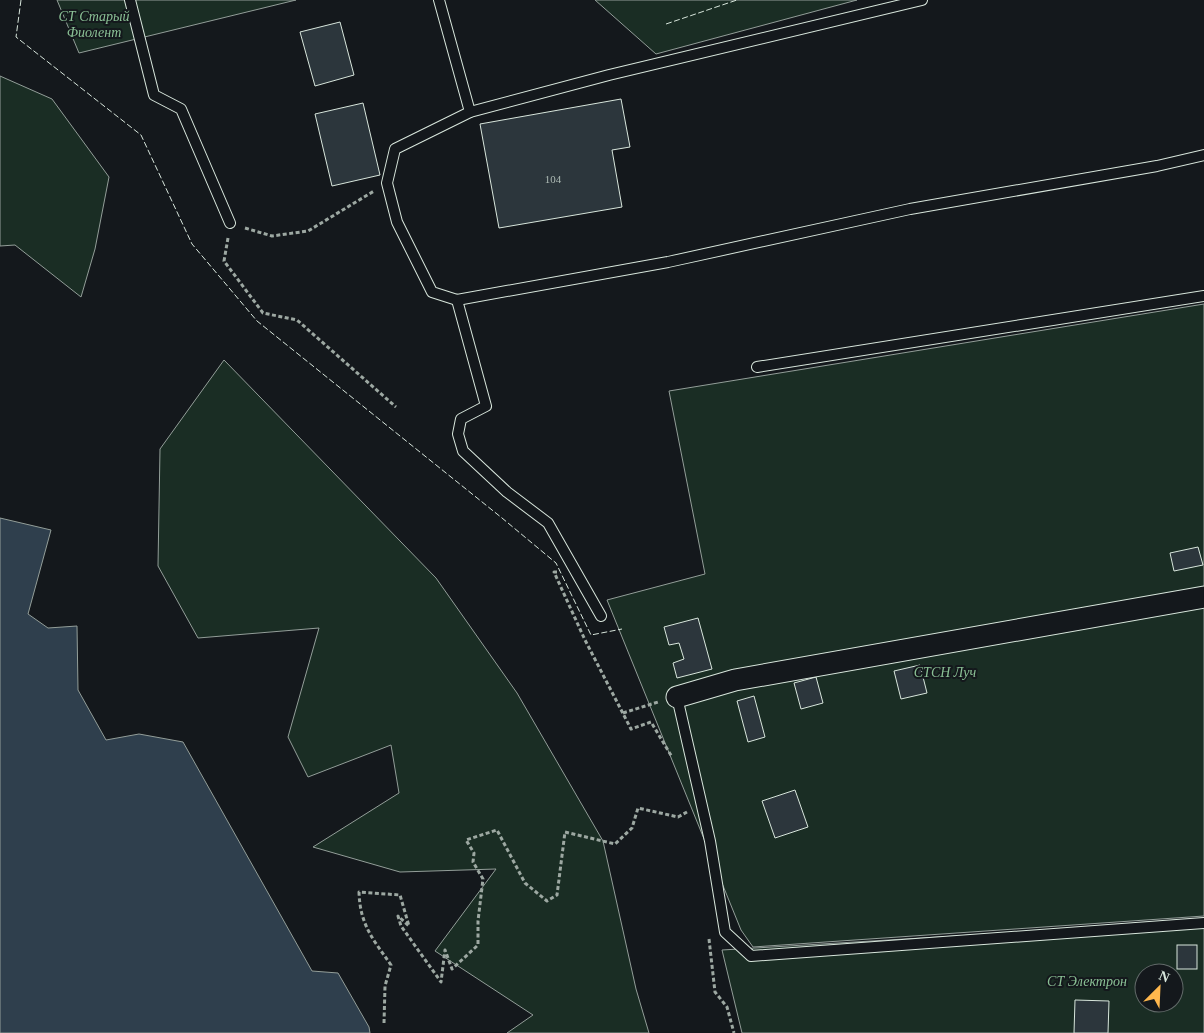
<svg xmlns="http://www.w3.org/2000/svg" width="1204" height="1033" viewBox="0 0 1204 1033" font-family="Georgia,serif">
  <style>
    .green { fill: #1a2d24; stroke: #939e99; fill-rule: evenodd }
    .water { fill: #2f3f4d; stroke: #939e99 }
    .building { fill: #2c363c; stroke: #d8e6dc }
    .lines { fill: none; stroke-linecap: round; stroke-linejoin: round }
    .service-casing { stroke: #d8e6dc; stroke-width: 12 }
    .minor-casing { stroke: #d8e6dc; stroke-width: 23 }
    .path { stroke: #9da8a2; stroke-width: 3; stroke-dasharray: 4 2.5; stroke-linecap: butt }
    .service { stroke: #14181c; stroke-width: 10 }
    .minor { stroke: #14181c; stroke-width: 21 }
    .fence { stroke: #d8e6dc; stroke-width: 1; stroke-dasharray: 6 2.5; stroke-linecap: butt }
    .labels { text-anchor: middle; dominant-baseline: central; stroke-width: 4; stroke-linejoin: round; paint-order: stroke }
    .number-label { font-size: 11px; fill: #adbab4 }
    .park-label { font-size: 14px; font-style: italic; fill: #8ac095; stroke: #14181c }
  </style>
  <rect width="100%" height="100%" fill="#14181c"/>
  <g class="green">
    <path d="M57,0h239l-217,53z"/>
    <path d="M595,0h262l-201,54z"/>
    <path d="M0,76l52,23 57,78 -14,72 -14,48 -66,-52 -15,1z"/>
    <path d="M1204,304v612l-451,31 -12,-17 -134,-330 98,-26 -36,-183z"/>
    <path d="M224,360l212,218 81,115 86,148 33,148 13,44h-142l26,-18 -98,-64 61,-82 -96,3 -87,-25 86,-54 -8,-48 -83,32 -20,-40 31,-109 -121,10 -40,-72 2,-117z"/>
    <path d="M1204,921v112h-462l-20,-83zM1144,973h30v30h-30z"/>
  </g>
  <path class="water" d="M0,518l51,12 -23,84 20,14 29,-2 1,64 28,50 33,-6 44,8 129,229 26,2 31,54 1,6h-370z"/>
  <g class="building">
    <path d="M340,22l14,53 -39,11 -15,-54z"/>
    <path d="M621,99l9,48 -18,3 10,57 -123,21 -19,-104z"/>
    <path d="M363,103l17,72 -48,11 -17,-72z"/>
    <path d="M1198,547l5,18 -29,6 -4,-18z"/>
    <path d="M698,618l14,51 -35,9 -4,-15 11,-4 -5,-16 -10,2 -5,-18z"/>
    <path d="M920,665l7,28 -26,6 -7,-28z"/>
    <path d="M816,677l7,26 -22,6 -7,-26z"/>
    <path d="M754,696l11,41 -17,5 -11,-41z"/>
    <path d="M795,790l13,37 -33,11 -13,-37z"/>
    <rect x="1177" y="945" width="20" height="24"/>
    <path d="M1075,1000l34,1 -1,32h-34z"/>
  </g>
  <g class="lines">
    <g class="service-casing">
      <g id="service">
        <path d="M130,0l24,95 27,14 49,114"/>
        <path d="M439,0l31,112"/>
        <path d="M922,0l-313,75 -139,37 -75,37 -8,34 10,39 35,70 25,8 211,-38 242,-53 247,-43 47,-11"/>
        <path d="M457,300l29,106 -25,13 -3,15 5,17 44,41 41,31 53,93"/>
        <path d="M757,367l447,-71"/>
        <path d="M677,697l33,144 15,91 26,24 453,-33"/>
      </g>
    </g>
    <g class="minor-casing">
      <path id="minor" d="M677,697l58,-17 469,-83"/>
    </g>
    <g class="path">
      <path d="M245,228l27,8 36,-5 66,-40"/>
      <path d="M228,238l-4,23 39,52 34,7 99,87"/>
      <path d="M557,572h-3l31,68 46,89 20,-7 21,35"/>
      <path d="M623,713l35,-11"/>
      <path d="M709,939l6,53 12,15 7,26"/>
      <path d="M384,1023l1,-37 6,-21c-18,-26 -31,-40 -32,-73l41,3 9,31 -11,-10 3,10 40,56 4,-32 7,19 26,-24v-24l5,-42 -10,-17 1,-9 -8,-13 31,-10 28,53 22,18 10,-6 8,-63 50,12 17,-16 6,-20 40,9 9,-5"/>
    </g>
    <use href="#service" class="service"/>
    <use href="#minor" class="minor"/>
    <g class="fence">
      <path d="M21,0l-5,37 125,98 51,109 65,77 245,197 54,45 35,72 31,-6"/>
      <path d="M666,24l71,-24"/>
    </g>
  </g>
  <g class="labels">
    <g class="number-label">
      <text x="553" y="179">104</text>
    </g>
    <g class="park-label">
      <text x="94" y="16">СТ Старый<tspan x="94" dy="16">Фиолент</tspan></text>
      <text x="945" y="672">СТСН Луч</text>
      <text x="1087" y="981">СТ Электрон</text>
    </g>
  </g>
  <g transform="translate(1159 988) rotate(24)"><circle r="24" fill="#14181c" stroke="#626a69"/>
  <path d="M0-4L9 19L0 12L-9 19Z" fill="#ffb74d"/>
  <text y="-8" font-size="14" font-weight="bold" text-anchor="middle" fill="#d8e6dc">N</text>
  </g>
</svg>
